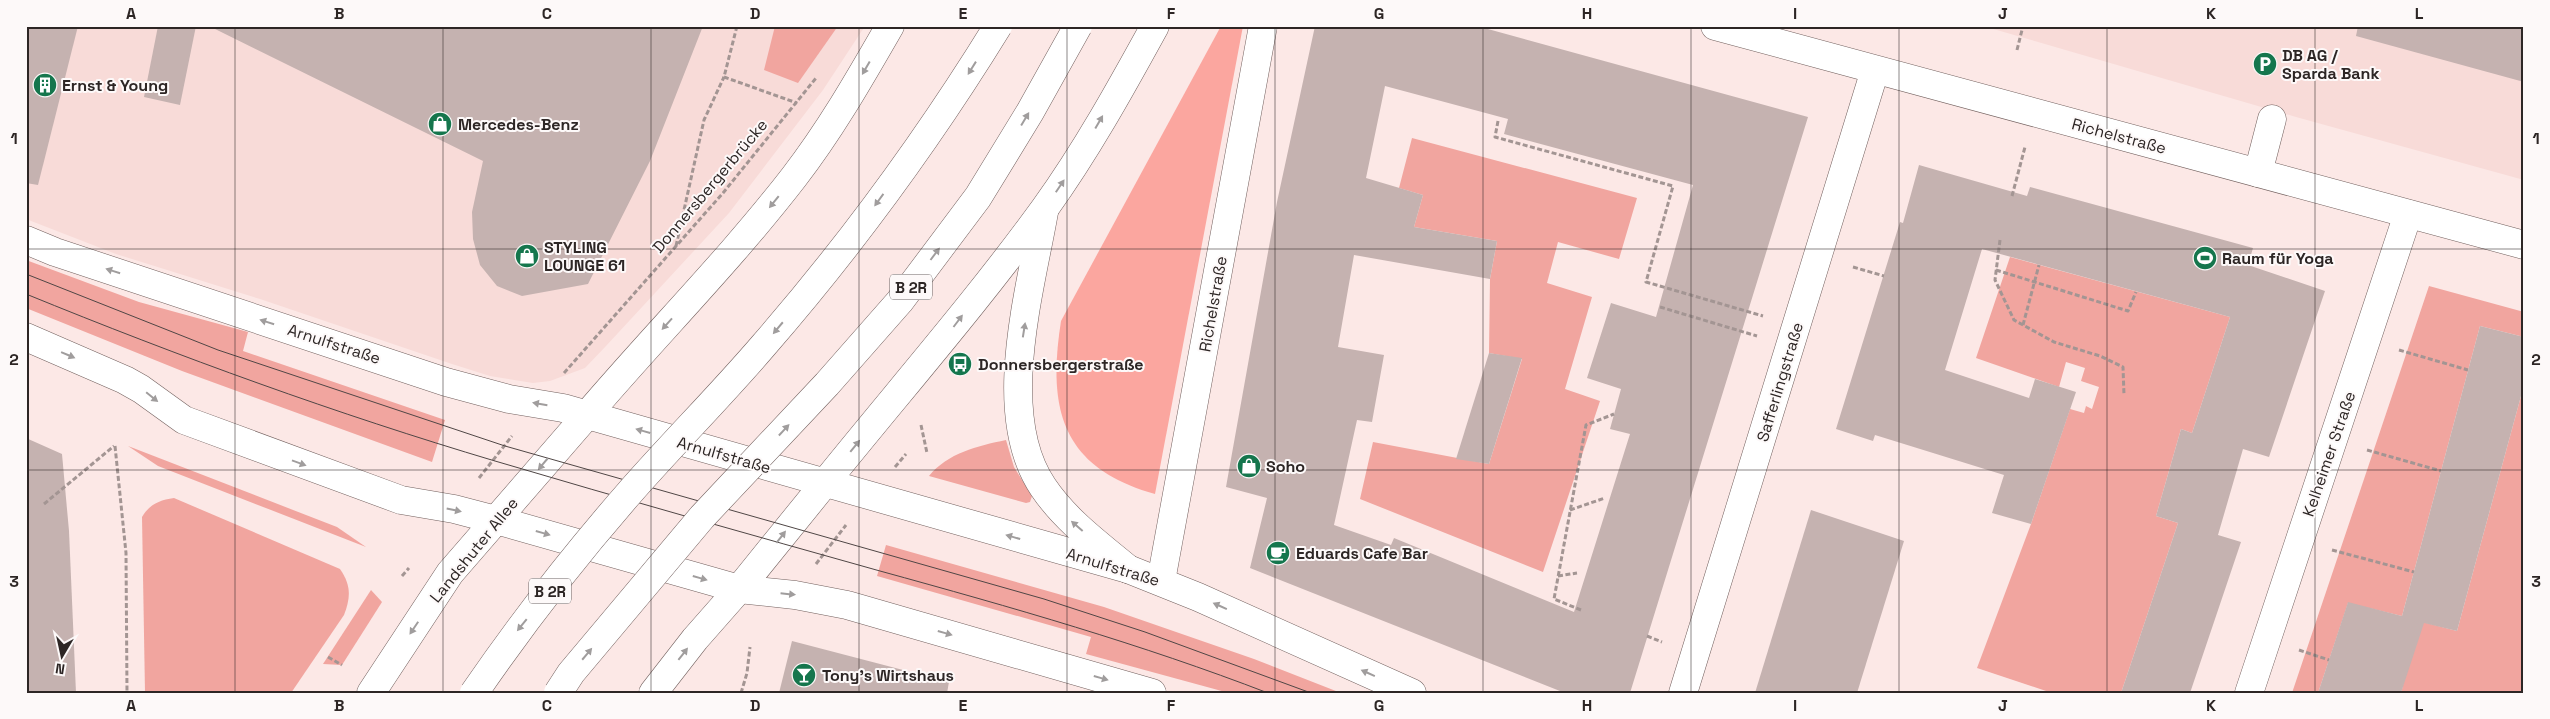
<svg xmlns="http://www.w3.org/2000/svg" width="2550" height="719" viewBox="0 0 2550 719" font-family="'Space Grotesk',sans-serif">
  <style>
    .built { fill: #f8dbd8 }
    .green { fill: #f1a59f }
    .forest { fill: #fba69f }
    .building { fill: #c5b2b0; fill-rule: evenodd }
    .lines { fill: none; stroke-linecap: round; stroke-linejoin: round }
    .minor-casing { stroke: #72605e; stroke-width: 29 }
    .major-casing { stroke: #72605e; stroke-width: 29 }
    .highway-casing { stroke: #72605e; stroke-width: 29 }
    .path { stroke: #a39593; stroke-width: 3; stroke-dasharray: 5 2.5; stroke-linecap: butt }
    .minor { stroke: #fff; stroke-width: 28 }
    .major { stroke: #fff; stroke-width: 28 }
    .highway { stroke: #fff; stroke-width: 28 }
    .tram { stroke: #4f4645; stroke-width: 1 }
    .highway-bridge-casing { stroke: #72605e; stroke-width: 29; stroke-linecap: butt }
    .highway-bridge { stroke: #fff; stroke-width: 28 }
    .oneway { fill: #a09d9d }
    .grid { fill: none; stroke: #2d2625; stroke-width: 1; stroke-opacity: 0.55 }
    .labels { text-anchor: middle; dominant-baseline: central; stroke-width: 4; stroke-linejoin: round; paint-order: stroke }
    .shield { fill: #fdf9f9; stroke: #6b6565; stroke-width: 1 }
    .shield-label { font-size: 15px; font-weight: bold; fill: #2d2625 }
    .poi-label { font-size: 16px; font-weight: bold; fill: #2d2625; stroke: #fdf9f9; text-anchor: start }
    .street-label { font-size: 16px; fill: #2d2625; stroke: #fdf9f9 }
    .neatline { fill: none; stroke: #2d2625; stroke-width: 2 }
    .grid-label { font-size: 16px; text-anchor: middle; font-weight: bold; fill: #2d2625 }
  </style>
  <rect width="100%" height="100%" fill="#fce8e6"/>
  <g class="built">
    <path d="M26,26h839l-42,64 -94,123 -123,133 -21,22 -35,13 -17,2 -43,-7 -38,-12 -192,-65 -144,-45 -90,-35z"/>
    <path d="M1983,26h541v154l-228,-63z"/>
  </g>
  <g class="green">
    <path d="M775,26h63l-40,57 -34,-13z"/>
    <path d="M1412,138l225,60 -18,61 -61,-17 -11,41 45,14 -27,92 35,12 -57,171 -183,-73 13,-57 116,22 33,-105 -33,-6 1,-74 7,-38 -83,-14 9,-32 -24,-7z"/>
    <path d="M2010,257l220,60 -38,116 -11,-4 -25,87 22,7 -57,170h-69l-75,-25 54,-144 39,-115 14,4 2,-7 6,3 7,-22 -18,-6 4,-13 -19,-6 -7,25 -83,-29z"/>
    <path d="M26,260l113,42 109,30 -5,19 202,69 -13,42 -250,-91 -156,-63z"/>
    <path d="M2429,286l95,26v25l-44,-11 -78,290 -54,-13 -30,90h-26z"/>
    <path d="M2524,385v308h-123l18,-72 38,10z"/>
    <path d="M1006,440l8,27 18,29 -2,6 -4,1 -97,-27c19,-23 48,-30 77,-36z"/>
    <path d="M128,446l209,81 29,20 -208,-81z"/>
    <path d="M174,498l166,71c11,16 11,28 4,46l-53,78h-146l-3,-176c7,-12 17,-17 32,-19z"/>
    <path d="M886,545l218,62 150,52 87,34h-112l-143,-39 5,-17 -214,-61z"/>
    <path d="M371,590l11,12 -40,63 -19,-1z"/>
  </g>
  <path class="forest" d="M1221,26h22l-88,468c-93,-26 -108,-84 -94,-173z"/>
  <g class="building">
    <path d="M26,26h52l-40,159 -12,-2z"/>
    <path d="M158,26h38l-16,79 -36,-8z"/>
    <path d="M209,26h494l-53,135 -62,123 -66,12 -25,-10 -17,-21 -7,-26 -1,-27 11,-51z"/>
    <path d="M1315,26h162l331,91 -178,576h-65l-315,-125 17,-70 -41,-11 51,-285zM1385,86l123,33 -4,15 189,51 -37,132 -45,-14 -24,75 34,11 -11,40 20,5 -56,178 -180,-74 -3,7 -57,-20 23,-105 15,2 12,-67 -46,-8 16,-92 136,24 7,-38 -83,-14 9,-32 -57,-17z"/>
    <path d="M2358,26h166v56l-168,-46z"/>
    <path d="M1919,165l108,31 3,-9 223,61 -5,17 77,26 -56,166 -26,-8 -25,86 23,7 -51,151h-69l57,-170 -22,-7 25,-87 11,4 38,-116 -248,-68 -37,121 84,28 6,-19 41,13 -45,132 -39,-11 12,-38 -129,-40 -2,6 -37,-12 64,-207 3,1z"/>
    <path d="M2480,326l44,11v48l-67,246 -33,-8 -23,70h-83l30,-91 54,14z"/>
    <path d="M1489,353l33,5 -33,106 -33,-5z"/>
    <path d="M26,438l36,16 7,77 7,162h-50z"/>
    <path d="M1811,510l93,31 -47,152h-102z"/>
    <path d="M792,641l157,41 -2,11h-168z"/>
  </g>
  <g class="lines">
    <g class="minor-casing">
      <g id="minor">
        <path d="M1715,26l809,219"/>
        <path d="M2258,173l14,-54"/>
        <path d="M1161,581l102,-555"/>
        <path d="M1683,693l192,-623"/>
        <path d="M2249,693l159,-479"/>
      </g>
    </g>
    <g class="major-casing">
      <g id="major">
        <path d="M26,240l29,12 391,130 63,17 54,9 565,161 70,28 214,96"/>
        <path d="M26,337l99,43 16,9 43,31 217,80 53,9 42,11 243,69 56,6 52,10 305,88"/>
        <path d="M371,693l79,-120 137,-158"/>
        <path d="M653,693l42,-54 44,-50 85,-105"/>
      </g>
    </g>
    <g class="highway-casing">
      <g id="highway">
        <path d="M1044,212c-14,80 -50,203 -1,275 22,33 55,57 85,82"/>
        <path d="M587,415c68,-80 143,-155 207,-238 37,-48 66,-99 96,-151"/>
        <path d="M824,484c74,-92 152,-181 221,-276 41,-57 76,-120 110,-182"/>
      </g>
    </g>
    <g class="path">
      <path d="M737,26l-13,51 73,26"/>
      <path d="M2017,50l6,-24"/>
      <path d="M1498,121l-3,16 178,49 -27,96 117,34"/>
      <path d="M2012,196l13,-49"/>
      <path d="M2000,240l-5,40 19,40 40,22 46,14 23,11 1,28"/>
      <path d="M676,246l28,-126 20,-43"/>
      <path d="M1853,267l31,9"/>
      <path d="M1996,270l132,41 8,-19"/>
      <path d="M1660,307l97,29"/>
      <path d="M2023,325l16,-60"/>
      <path d="M2399,350l69,20"/>
      <path d="M564,373l159,-180 93,-115"/>
      <path d="M921,425l6,28"/>
      <path d="M115,446l11,107 1,140"/>
      <path d="M2367,450l74,21"/>
      <path d="M895,467l11,-13"/>
      <path d="M479,478l33,-42"/>
      <path d="M44,504l70,-58"/>
      <path d="M1570,510l35,-12"/>
      <path d="M2332,550l82,22"/>
      <path d="M816,564l30,-39"/>
      <path d="M402,576l7,-8"/>
      <path d="M1558,576l19,-3"/>
      <path d="M1581,610l-27,-11 32,-174 28,-11"/>
      <path d="M1647,636l15,6"/>
      <path d="M2299,650l30,10"/>
      <path d="M328,657l14,8"/>
      <path d="M741,693l6,-20 3,-26"/>
    </g>
    <use href="#minor" class="minor"/>
    <use href="#major" class="major"/>
    <use href="#highway" class="highway"/>
    <g class="tram">
      <path d="M26,274l192,76 287,96 539,153 101,33 166,61"/>
      <path d="M26,294c154,63 311,120 469,167 128,38 257,74 385,110 131,36 261,73 388,122"/>
    </g>
    <g class="highway-bridge-casing">
      <g id="highway-bridge">
        <path d="M474,693c48,-70 101,-138 157,-202 43,-49 90,-96 132,-145 87,-100 166,-208 235,-320"/>
        <path d="M558,693l13,-20 131,-156 125,-133 73,-83 78,-104 52,-85 48,-86"/>
      </g>
    </g>
    <use href="#highway-bridge" class="highway-bridge"/>
  </g>
  <defs><path id="oneway-solid" d="M-6-.8H1V-3.2L6.5 0L1 3.2V.8H-6Z" transform="scale(1.25)"/></defs>
  <g class="oneway">
    <use href="#oneway-solid" transform="translate(866 68) rotate(120)"/>
    <use href="#oneway-solid" transform="translate(972 68) rotate(122)"/>
    <use href="#oneway-solid" transform="translate(1025 119) rotate(-59)"/>
    <use href="#oneway-solid" transform="translate(1099 122) rotate(-60)"/>
    <use href="#oneway-solid" transform="translate(1060 186) rotate(-56)"/>
    <use href="#oneway-solid" transform="translate(879 200) rotate(126)"/>
    <use href="#oneway-solid" transform="translate(774 202) rotate(129)"/>
    <use href="#oneway-solid" transform="translate(935 254) rotate(-53)"/>
    <use href="#oneway-solid" transform="translate(113 271) rotate(-162)"/>
    <use href="#oneway-solid" transform="translate(958 321) rotate(-53)"/>
    <use href="#oneway-solid" transform="translate(267 322) rotate(-162)"/>
    <use href="#oneway-solid" transform="translate(667 324) rotate(132)"/>
    <use href="#oneway-solid" transform="translate(778 328) rotate(130)"/>
    <use href="#oneway-solid" transform="translate(1024 330) rotate(-81)"/>
    <use href="#oneway-solid" transform="translate(68 355) rotate(23)"/>
    <use href="#oneway-solid" transform="translate(152 397) rotate(39)"/>
    <use href="#oneway-solid" transform="translate(540 404) rotate(-170)"/>
    <use href="#oneway-solid" transform="translate(784 430) rotate(-47)"/>
    <use href="#oneway-solid" transform="translate(643 431) rotate(-164)"/>
    <use href="#oneway-solid" transform="translate(855 446) rotate(-51)"/>
    <use href="#oneway-solid" transform="translate(299 463) rotate(20)"/>
    <use href="#oneway-solid" transform="translate(543 464) rotate(130)"/>
    <use href="#oneway-solid" transform="translate(454 510) rotate(12)"/>
    <use href="#oneway-solid" transform="translate(1077 526) rotate(-139)"/>
    <use href="#oneway-solid" transform="translate(543 533) rotate(16)"/>
    <use href="#oneway-solid" transform="translate(781 537) rotate(-52)"/>
    <use href="#oneway-solid" transform="translate(1013 537) rotate(-164)"/>
    <use href="#oneway-solid" transform="translate(700 578) rotate(16)"/>
    <use href="#oneway-solid" transform="translate(788 594) rotate(6)"/>
    <use href="#oneway-solid" transform="translate(1220 606) rotate(-156)"/>
    <use href="#oneway-solid" transform="translate(522 625) rotate(129)"/>
    <use href="#oneway-solid" transform="translate(414 628) rotate(124)"/>
    <use href="#oneway-solid" transform="translate(945 633) rotate(16)"/>
    <use href="#oneway-solid" transform="translate(587 654) rotate(-50)"/>
    <use href="#oneway-solid" transform="translate(683 654) rotate(-52)"/>
    <use href="#oneway-solid" transform="translate(1368 673) rotate(-156)"/>
    <use href="#oneway-solid" transform="translate(1101 678) rotate(16)"/>
  </g>
  <path class="grid" d="M235,26v667M443,26v667M651,26v667M859,26v667M1067,26v667M1275,26v667M1483,26v667M1691,26v667M1899,26v667M2107,26v667M2315,26v667M26,249h2498M26,470h2498"/>
  <defs>
    <g id="parking-disc" transform="scale(1.25)"><circle r="9.5" fill="#15764d" stroke="#fdf9f9"/><path d="M-3.5-5.5H1a3.5 3.5 0 0 1 0 7H-1V5.5H-3.5ZM-1-3.4V-.6H.8a1.4 1.4 0 0 0 0-2.8Z" fill="#fff"/></g>
    <g id="building-disc" transform="scale(1.25)"><circle r="9.5" fill="#15764d" stroke="#fdf9f9"/><path d="M-4-6H4V6H1V3H-1V6H-4ZM-2.5-4.3h1.7v1.8h-1.7ZM.8-4.3h1.7v1.8H.8ZM-2.5-1h1.7V.8h-1.7ZM.8-1h1.7V.8H.8Z" fill="#fff"/></g>
    <g id="shop-disc" transform="scale(1.25)"><circle r="9.5" fill="#15764d" stroke="#fdf9f9"/><path d="M-5-2.5h2.3a2.7 3.5 0 0 1 5.4 0H5L5.5 6h-11ZM-1.5-2.5h3a1.5 2.3 0 0 0-3 0Z" fill="#fff"/></g>
    <g id="stadium-disc" transform="scale(1.25)"><circle r="9.5" fill="#15764d" stroke="#fdf9f9"/><path d="M0-5a6.5 5 0 1 0 0 10a6.5 5 0 1 0 0-10ZM-3.5-1.8h7v3.6h-7Z" fill="#fff"/></g>
    <g id="bus-disc" transform="scale(1.25)"><circle r="9.5" fill="#15764d" stroke="#fdf9f9"/><path d="M-5-6H5V4H4V6H2V4H-2V6H-4V4H-5ZM-3.5-4V0h7V-4ZM-3.5 1.2v1.5H-2V1.2ZM2 1.2v1.5H3.5V1.2Z" fill="#fff"/></g>
    <g id="cafe-disc" transform="scale(1.25)"><circle r="9.5" fill="#15764d" stroke="#fdf9f9"/><path d="M-5.5-4.5H6V0H3Q3 3.5 0 3.5H-2.5Q-5.5 3.5-5.5 0ZM3-3.2v2h1.7v-2ZM-6 4.5H4V6H-6Z" fill="#fff"/></g>
    <g id="bar-disc" transform="scale(1.25)"><circle r="9.5" fill="#15764d" stroke="#fdf9f9"/><path d="M-6-5H6L.8 .8V4.5H3.5V6h-7V4.5H-.8V.8Z" fill="#fff"/></g>
  </defs>
  <g fill-rule="evenodd">
    <use href="#parking-disc" x="2265" y="64"/>
    <use href="#building-disc" x="45" y="85"/>
    <use href="#shop-disc" x="440" y="124"/>
    <use href="#shop-disc" x="527" y="256"/>
    <use href="#stadium-disc" x="2205" y="258"/>
    <use href="#bus-disc" x="960" y="364"/>
    <use href="#shop-disc" x="1249" y="466"/>
    <use href="#cafe-disc" x="1278" y="553"/>
    <use href="#bar-disc" x="804" y="675"/>
  </g>
  <g class="labels">
    <g class="shield">
      <rect x="890" y="274.5" width="42" height="25" rx="4"/>
      <rect x="529" y="578.5" width="42" height="25" rx="4"/>
    </g>
    <g class="shield-label">
      <text x="911" y="287">B 2R</text>
      <text x="550" y="591">B 2R</text>
    </g>
    <g class="poi-label">
      <text x="2282" y="55">DB AG /<tspan x="2282" dy="18">Sparda Bank</tspan></text>
      <text x="62" y="85">Ernst &amp; Young</text>
      <text x="458" y="124">Mercedes-Benz</text>
      <text x="544" y="247">STYLING<tspan x="544" dy="18">LOUNGE 61</tspan></text>
      <text x="2222" y="258">Raum für Yoga</text>
      <text x="978" y="364">Donnersbergerstraße</text>
      <text x="1266" y="466">Soho</text>
      <text x="1296" y="553">Eduards Cafe Bar</text>
      <text x="822" y="675">Tony's Wirtshaus</text>
    </g>
    <g class="street-label">
      <text transform="translate(2119 136) rotate(15)">Richelstraße</text>
      <text transform="translate(710 186) rotate(-50)">Donnersbergerbrücke</text>
      <text transform="translate(1213 304) rotate(-80)">Richelstraße</text>
      <text transform="translate(334 344) rotate(18)">Arnulfstraße</text>
      <text transform="translate(1780 382) rotate(-73)">Safferlingstraße</text>
      <text transform="translate(2329 454) rotate(-71)">Kelheimer Straße</text>
      <text transform="translate(724 455) rotate(16)">Arnulfstraße</text>
      <text transform="translate(474 550) rotate(-51)">Landshuter Allee</text>
      <text transform="translate(1113 567) rotate(17)">Arnulfstraße</text>
    </g>
  </g>
  <rect width="2550" height="719" fill="none" stroke="#fdf9f9" stroke-width="55"/>
  <g transform="translate(62 656) rotate(189)" stroke="#fdf9f9" stroke-width="4" paint-order="stroke">
  <path d="M0-4L9 19L0 12L-9 19Z" fill="#2d2625"/>
  <text y="-8" font-size="14" font-weight="bold" text-anchor="middle" fill="#2d2625">N</text>
  </g>
  <rect x="28" y="28" width="2494" height="664" class="neatline"/>
  <g class="grid-label">
    <text x="131" y="19">A</text>
    <text x="339" y="19">B</text>
    <text x="547" y="19">C</text>
    <text x="755" y="19">D</text>
    <text x="963" y="19">E</text>
    <text x="1171" y="19">F</text>
    <text x="1379" y="19">G</text>
    <text x="1587" y="19">H</text>
    <text x="1795" y="19">I</text>
    <text x="2003" y="19">J</text>
    <text x="2211" y="19">K</text>
    <text x="2419" y="19">L</text>
    <text x="14" y="144">1</text>
    <text x="2536" y="144">1</text>
    <text x="14" y="365">2</text>
    <text x="2536" y="365">2</text>
    <text x="14" y="587">3</text>
    <text x="2536" y="587">3</text>
    <text x="131" y="711">A</text>
    <text x="339" y="711">B</text>
    <text x="547" y="711">C</text>
    <text x="755" y="711">D</text>
    <text x="963" y="711">E</text>
    <text x="1171" y="711">F</text>
    <text x="1379" y="711">G</text>
    <text x="1587" y="711">H</text>
    <text x="1795" y="711">I</text>
    <text x="2003" y="711">J</text>
    <text x="2211" y="711">K</text>
    <text x="2419" y="711">L</text>
  </g>
</svg>
